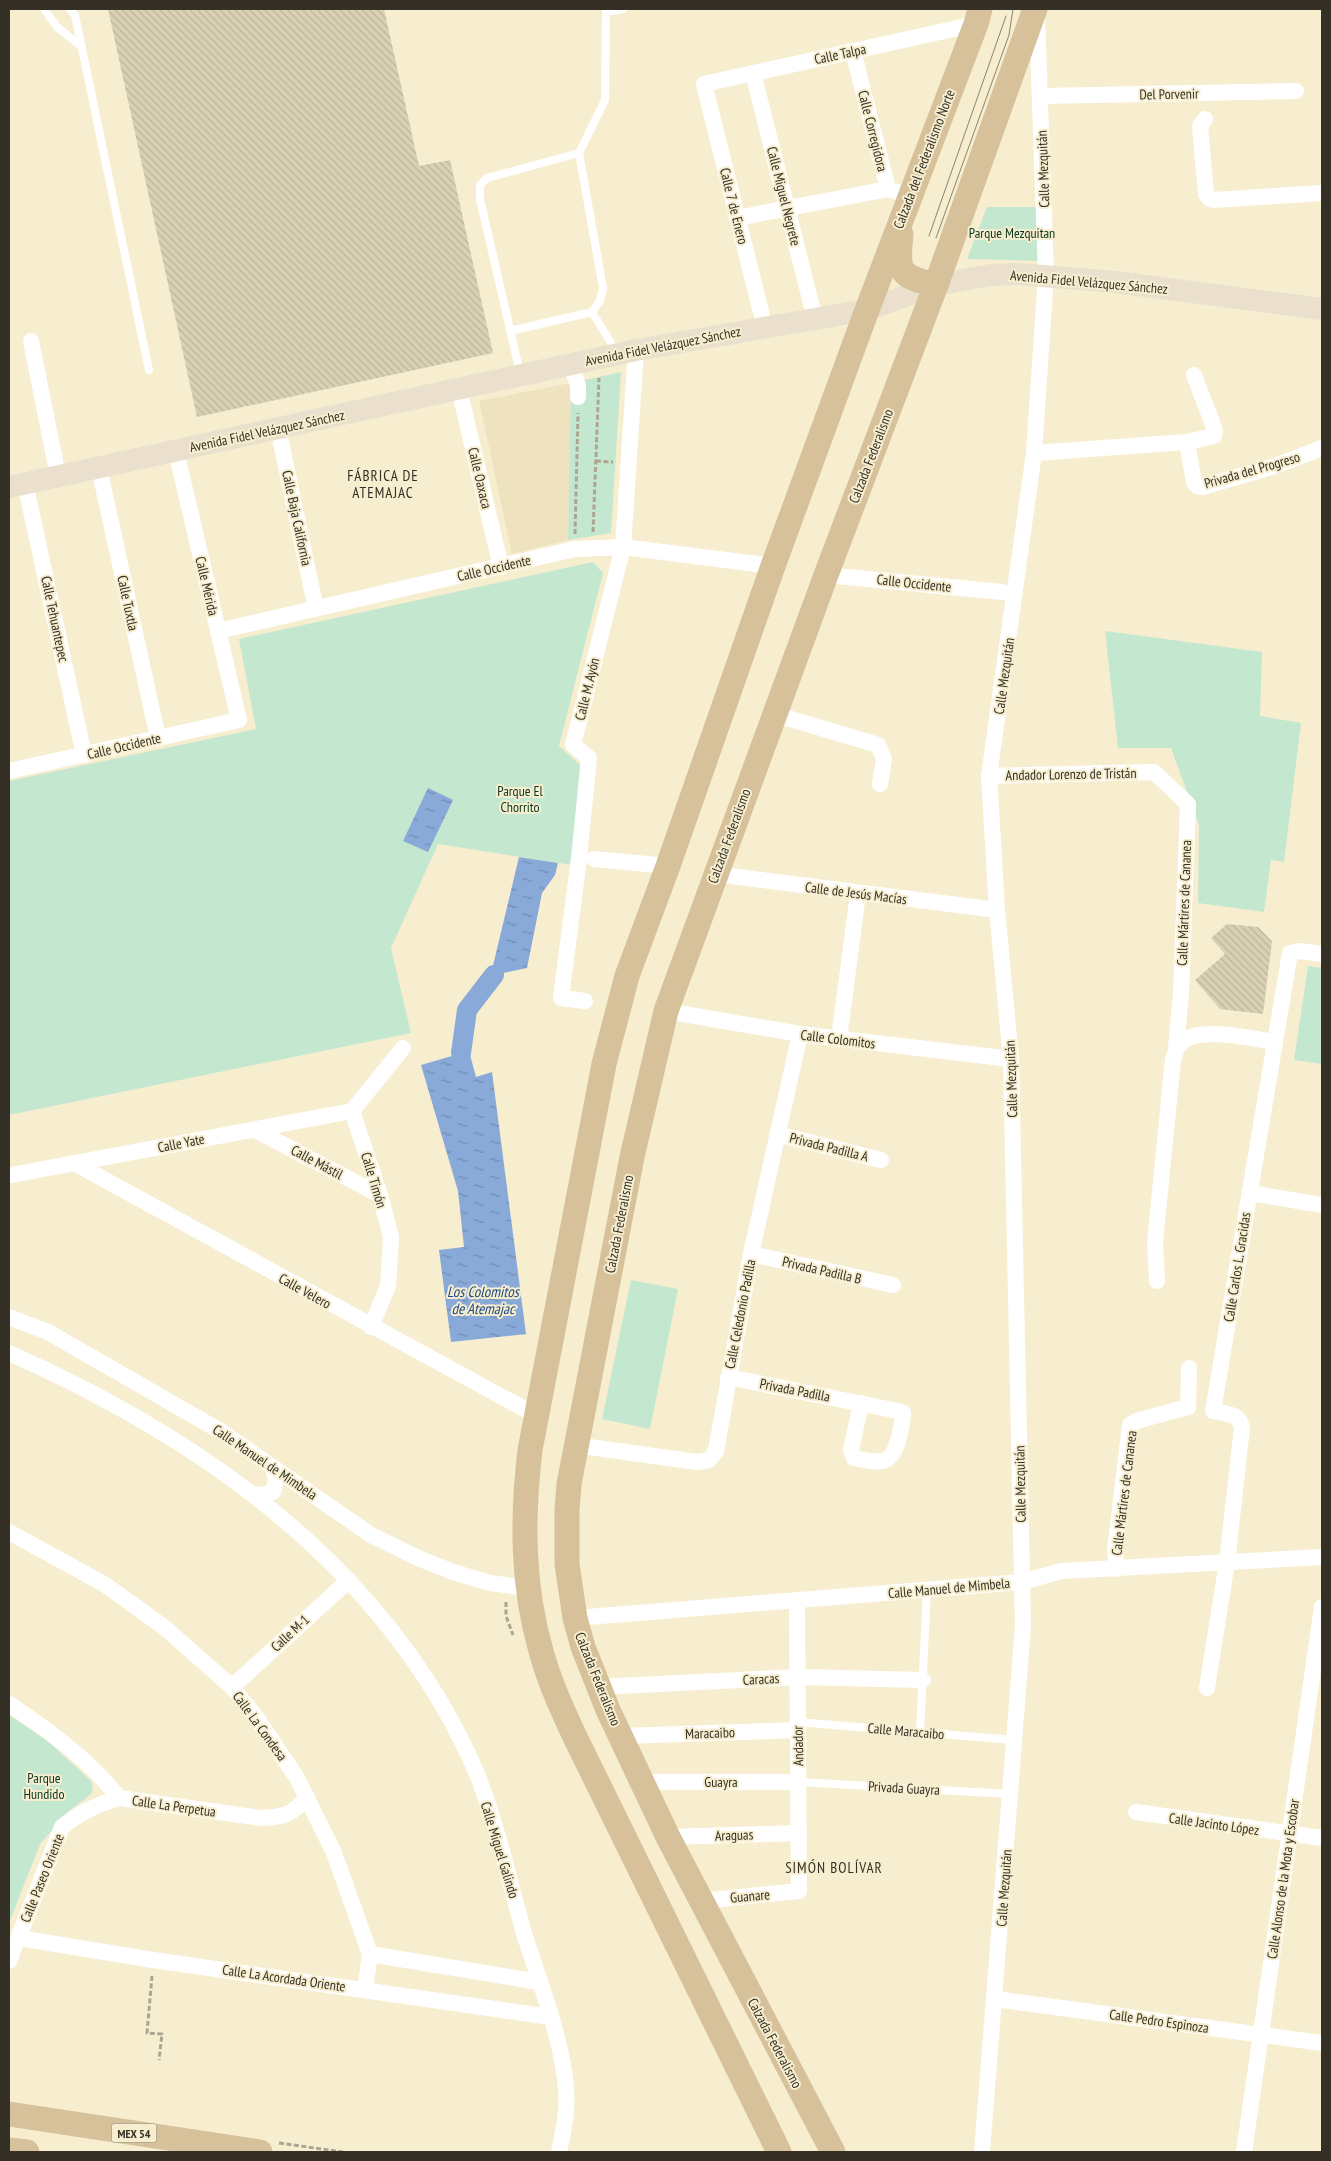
<svg xmlns="http://www.w3.org/2000/svg" width="1331" height="2161" viewBox="0 0 1331 2161" font-family="'PT Sans Narrow',sans-serif">
  <style>
    .built { fill: #efe3bf }
    .green { fill: #c4e7d0 }
    .water { fill: url(#water-ripples) }
    .lines { fill: none; stroke-linecap: round; stroke-linejoin: round }
    .canal { stroke: #89aad9; stroke-width: 20 }
    .building { fill: url(#building-back-hatch) }
    .path { stroke: #aca58f; stroke-width: 3; stroke-dasharray: 5 2.5; stroke-linecap: butt }
    .lane { stroke: #fff; stroke-width: 8 }
    .street { stroke: #fff; stroke-width: 16 }
    .secondary { stroke: #eae0cd; stroke-width: 22 }
    .primary { stroke: #d6c19a; stroke-width: 25 }
    .tram { stroke: #8a8470; stroke-width: 1 }
    .labels { text-anchor: middle; dominant-baseline: central; stroke-width: 4; stroke-linejoin: round; paint-order: stroke }
    .shield { fill: #f7eed0; stroke: #6e6958; stroke-width: 1 }
    .shield-label { font-size: 12px; font-weight: bold; fill: #343025 }
    .street-label { font-size: 14px; fill: #343025; stroke: #f7eed0 }
    .park-label { font-size: 14px; fill: #083720; stroke: #f7eed0 }
    .neighbourhood-label { font-size: 15px; letter-spacing: 1px; fill: #343025; stroke: #f7eed0 }
    .water-label { font-size: 15px; font-style: italic; fill: #1f4882; stroke: #f7eed0 }
  </style>
  <defs>
    <pattern id="water-ripples" width="26" height="14" patternUnits="userSpaceOnUse" patternTransform="scale(1.25)"><rect width="26" height="14" fill="#89aad9"/><path d="M2 4q2-2 4 0t4 0M15 11q2-2 4 0t4 0" fill="none" stroke="#718bb0"/></pattern>
    <pattern id="building-back-hatch" width="6" height="6" patternUnits="userSpaceOnUse" patternTransform="scale(1.25)"><rect width="6" height="6" fill="#dad1b4"/><path d="M-1 5l2 2M0 0l6 6M5-1l2 2" fill="none" stroke="#bcb49b"/></pattern>
  </defs>
  <rect width="100%" height="100%" fill="#f7eed0"/>
  <path class="built" d="M571,383l-3,157 -56,14 -33,-153z"/>
  <g class="green">
    <path d="M987,207h53l2,54 -75,-2z"/>
    <path d="M621,372l-10,161 -43,7 3,-157z"/>
    <path d="M593,562l10,11 -44,173 22,20 -9,99 -134,-21 -47,104 20,85 -402,82v-334l247,-52 -17,-90z"/>
    <path d="M1105,631l157,21 -2,64 41,7 -17,139 -13,-2 -7,52 -66,-9 1,-78 -28,-77h-53z"/>
    <path d="M1308,966l14,2v96l-28,-4z"/>
    <path d="M631,1280l47,9 -28,140 -48,-10z"/>
    <path d="M9,1715l40,27 42,39 2,6 -2,7 -22,17 -29,33 -31,79z"/>
  </g>
  <g class="water">
    <path d="M428,788l25,12 -25,52 -25,-11z"/>
    <path d="M519,857l39,6 -3,12 -13,18 -15,75 -33,7 -3,-1z"/>
    <path d="M469,1051l7,26 16,-5 34,262 -75,8 -12,-92 25,-3 -6,-56 -37,-126z"/>
  </g>
  <g class="lines">
    <path class="canal" d="M461,1053l6,-43 27,-35"/>
  </g>
  <g class="building">
    <path d="M108,9h276l35,157 31,-6 43,193 -296,64z"/>
    <path d="M1227,924l31,3 14,14 -9,73 -43,-5 -25,-29 30,-26 -14,-16z"/>
  </g>
  <g class="lines">
    <g class="path">
      <path d="M596,461l17,1"/>
      <path d="M593,532l6,-154"/>
      <path d="M575,534l3,-121"/>
      <path d="M506,1602v14l7,19"/>
      <path d="M152,1976l-5,57 15,1 -3,26"/>
      <path d="M279,2143l64,9"/>
    </g>
    <g class="lane">
      <path d="M44,9l13,18 24,19"/>
      <path d="M70,9l5,6 74,355"/>
      <path d="M592,312l24,39"/>
      <path d="M510,331l82,-19 8,-11 3,-13 -24,-135 26,-53 1,-88 17,-3"/>
      <path d="M520,373l-40,-174v-14l7,-7 92,-25"/>
      <path d="M798,1722l216,18"/>
      <path d="M920,1732l7,-142"/>
      <path d="M799,1782l211,12"/>
    </g>
    <g class="street">
      <path d="M853,51l35,138"/>
      <path d="M753,73l62,246"/>
      <path d="M1041,96l255,-5"/>
      <path d="M1205,119l-5,7 6,68 4,5 4,1 108,-7"/>
      <path d="M737,218l151,-29 22,7"/>
      <path d="M765,328l-61,-244 272,-60"/>
      <path d="M31,341l27,135"/>
      <path d="M571,364l7,22v11"/>
      <path d="M459,389l42,178"/>
      <path d="M278,428l38,181"/>
      <path d="M1187,442l7,40 3,4 5,1 73,-21 47,-18"/>
      <path d="M1034,453l153,-11 27,-6 1,-6 -21,-55"/>
      <path d="M99,468l59,270"/>
      <path d="M25,483l59,272"/>
      <path d="M826,575l176,17"/>
      <path d="M218,631l357,-82 48,-2 150,19"/>
      <path d="M774,714l104,31 6,14 -4,25"/>
      <path d="M9,771l230,-51 -63,-269"/>
      <path d="M989,776l165,-4 34,32 -7,190 -5,54"/>
      <path d="M594,859l74,7"/>
      <path d="M715,874l282,36"/>
      <path d="M585,1001l-24,-3 18,-140 10,-100 -16,-13 50,-198 13,-197"/>
      <path d="M666,1011l134,23 211,25"/>
      <path d="M839,1039l19,-145"/>
      <path d="M352,1111l28,84 11,42 -3,49 -17,41"/>
      <path d="M352,1111l51,-63"/>
      <path d="M255,1130l125,65"/>
      <path d="M777,1134l104,26"/>
      <path d="M74,1163l463,253"/>
      <path d="M11,1175l341,-64"/>
      <path d="M1250,1193l72,12"/>
      <path d="M751,1254l142,31"/>
      <path d="M1157,1281l-2,-39 18,-182c2,-6 3,-12 8,-17 17,-18 70,-4 94,-1"/>
      <path d="M9,1317l39,15 174,100 149,103 47,23 35,14 37,11 38,5"/>
      <path d="M9,1353c190,84 369,209 460,403 25,53 38,117 54,174 15,49 40,109 43,160 2,21 -3,42 -7,62"/>
      <path d="M728,1377l170,34 5,2c0,8 -2,16 -4,24 -7,30 -19,26 -45,21l-3,-8 10,-47"/>
      <path d="M575,1445l122,17 12,-2 7,-9 35,-197 49,-220"/>
      <path d="M252,1494l10,1 11,-3 3,-13 -3,-11"/>
      <path d="M9,1532l95,52 60,43 68,60 24,30 41,61 37,75 36,101 -5,36"/>
      <path d="M1117,1569l-2,-19 15,-125 6,-4 52,-14 1,-39"/>
      <path d="M575,1618l447,-36 39,-11 261,-14"/>
      <path d="M232,1687l117,-107"/>
      <path d="M599,1687l200,-10 124,3"/>
      <path d="M1207,1688l20,-126 15,-134c-2,-15 -16,-14 -29,-17l77,-458 10,-2 22,3"/>
      <path d="M9,1704c40,27 81,56 110,94l142,20c23,-1 31,-3 46,-21"/>
      <path d="M621,1736l177,-6"/>
      <path d="M643,1782h156"/>
      <path d="M1136,1812l186,26"/>
      <path d="M668,1837l131,-4"/>
      <path d="M700,1901l99,-10 -2,-291"/>
      <path d="M19,1938l134,22 398,57"/>
      <path d="M370,1954l169,28"/>
      <path d="M9,1961l53,-134c18,-15 35,-22 57,-29"/>
      <path d="M995,1999l327,44"/>
      <path d="M982,2152l41,-526 -12,-567 -14,-149 -8,-134 45,-323 12,-178 -9,-259"/>
      <path d="M1244,2152l78,-545"/>
    </g>
    <path class="secondary" d="M9,487l627,-137 231,-40 69,-25 55,-10 28,-1 96,8 207,27"/>
    <g class="primary">
      <path d="M901,234c-4,38 -3,42 35,51"/>
      <path d="M9,2114l251,38"/>
      <path d="M9,2150l18,2"/>
      <path d="M779,2152l-204,-415c-13,-28 -26,-56 -34,-86 -19,-66 -19,-133 -11,-201l74,-386 23,-88 41,-110 105,-300 94,-256 109,-286 4,-15"/>
      <path d="M833,2152l-165,-315 -60,-127 -25,-63 -8,-29 -8,-54v-54l2,-26 63,-327 34,-146 160,-436 110,-290 99,-276"/>
    </g>
    <g class="tram">
      <path d="M929,236l77,-220"/>
      <path d="M936,238l73,-203 4,-26"/>
    </g>
  </g>
  <g class="labels">
    <rect class="shield" x="111.5" y="2123.5" width="45" height="19" rx="4"/>
    <g class="shield-label">
      <text x="134" y="2133">MEX 54</text>
    </g>
    <g class="street-label">
      <text transform="translate(840 54) rotate(-12)">Calle Talpa</text>
      <text transform="translate(1169 94) rotate(-1)">Del Porvenir</text>
      <text transform="translate(873 131) rotate(76)">Calle Corregidora</text>
      <text transform="translate(924 159) rotate(-69)">Calzada del Federalismo Norte</text>
      <text transform="translate(1043 169) rotate(-92)">Calle Mezquitán</text>
      <text transform="translate(784 196) rotate(76)">Calle Miguel Negrete</text>
      <text transform="translate(734 206) rotate(76)">Calle 7 de Enero</text>
      <text transform="translate(1089 282) rotate(5)">Avenida Fidel Velázquez Sánchez</text>
      <text transform="translate(663 346) rotate(-11)">Avenida Fidel Velázquez Sánchez</text>
      <text transform="translate(267 431) rotate(-12)">Avenida Fidel Velázquez Sánchez</text>
      <text transform="translate(871 456) rotate(-69)">Calzada Federalismo</text>
      <text transform="translate(1252 470) rotate(-16)">Privada del Progreso</text>
      <text transform="translate(480 478) rotate(77)">Calle Oaxaca</text>
      <text transform="translate(297 518) rotate(78)">Calle Baja California</text>
      <text transform="translate(494 568) rotate(-13)">Calle Occidente</text>
      <text transform="translate(914 583) rotate(6)">Calle Occidente</text>
      <text transform="translate(207 586) rotate(77)">Calle Mérida</text>
      <text transform="translate(128 603) rotate(78)">Calle Tuxtla</text>
      <text transform="translate(55 619) rotate(78)">Calle Tehuantepec</text>
      <text transform="translate(1004 676) rotate(-82)">Calle Mezquitán</text>
      <text transform="translate(587 689) rotate(-76)">Calle M. Ayón</text>
      <text transform="translate(124 746) rotate(-13)">Calle Occidente</text>
      <text transform="translate(1071 774) rotate(-1)">Andador Lorenzo de Tristán</text>
      <text transform="translate(729 836) rotate(-70)">Calzada Federalismo</text>
      <text transform="translate(856 893) rotate(7)">Calle de Jesús Macías</text>
      <text transform="translate(1184 903) rotate(-88)">Calle Mártires de Cananea</text>
      <text transform="translate(838 1039) rotate(7)">Calle Colomitos</text>
      <text transform="translate(1011 1079) rotate(-92)">Calle Mezquitán</text>
      <text transform="translate(181 1143) rotate(-11)">Calle Yate</text>
      <text transform="translate(829 1147) rotate(14)">Privada Padilla A</text>
      <text transform="translate(317 1162) rotate(28)">Calle Mástil</text>
      <text transform="translate(374 1180) rotate(73)">Calle Timón</text>
      <text transform="translate(619 1224) rotate(-79)">Calzada Federalismo</text>
      <text transform="translate(1237 1267) rotate(-81)">Calle Carlos L. Gracidas</text>
      <text transform="translate(822 1270) rotate(13)">Privada Padilla B</text>
      <text transform="translate(305 1291) rotate(29)">Calle Velero</text>
      <text transform="translate(740 1314) rotate(-79)">Calle Celedonio Padilla</text>
      <text transform="translate(795 1390) rotate(11)">Privada Padilla</text>
      <text transform="translate(265 1462) rotate(34)">Calle Manuel de Mimbela</text>
      <text transform="translate(1020 1484) rotate(-91)">Calle Mezquitán</text>
      <text transform="translate(1124 1493) rotate(-83)">Calle Mártires de Cananea</text>
      <text transform="translate(949 1588) rotate(-5)">Calle Manuel de Mimbela</text>
      <text transform="translate(290 1633) rotate(-43)">Calle M-1</text>
      <text transform="translate(598 1679) rotate(68)">Calzada Federalismo</text>
      <text transform="translate(761 1679) rotate(-3)">Caracas</text>
      <text transform="translate(260 1726) rotate(54)">Calle La Condesa</text>
      <text transform="translate(906 1731) rotate(5)">Calle Maracaibo</text>
      <text transform="translate(710 1733) rotate(-2)">Maracaibo</text>
      <text transform="translate(798 1746) rotate(-91)">Andador</text>
      <text x="721" y="1782">Guayra</text>
      <text transform="translate(904 1788) rotate(3)">Privada Guayra</text>
      <text transform="translate(174 1806) rotate(8)">Calle La Perpetua</text>
      <text transform="translate(1214 1824) rotate(8)">Calle Jacinto López</text>
      <text transform="translate(734 1835) rotate(-2)">Araguas</text>
      <text transform="translate(500 1850) rotate(73)">Calle Miguel Galindo</text>
      <text transform="translate(42 1878) rotate(-68)">Calle Paseo Oriente</text>
      <text transform="translate(1283 1879) rotate(-82)">Calle Alonso de la Mota y Escobar</text>
      <text transform="translate(1004 1888) rotate(-86)">Calle Mezquitán</text>
      <text transform="translate(750 1896) rotate(-5)">Guanare</text>
      <text transform="translate(284 1978) rotate(8)">Calle La Acordada Oriente</text>
      <text transform="translate(1159 2021) rotate(8)">Calle Pedro Espinoza</text>
      <text transform="translate(775 2043) rotate(62)">Calzada Federalismo</text>
    </g>
    <g class="park-label">
      <text x="1012" y="233">Parque Mezquitan</text>
      <text x="520" y="791">Parque El<tspan x="520" dy="16">Chorrito</tspan></text>
      <text x="44" y="1778">Parque<tspan x="44" dy="16">Hundido</tspan></text>
    </g>
    <g class="neighbourhood-label">
      <text x="383" y="475">FÁBRICA DE<tspan x="383" dy="17">ATEMAJAC</tspan></text>
      <text x="834" y="1867">SIMÓN BOLÍVAR</text>
    </g>
    <g class="water-label">
      <text x="483" y="1291">Los Colomitos<tspan x="483" dy="17">de Atemajac</tspan></text>
    </g>
  </g>
  <rect width="1331" height="2161" fill="none" stroke="#343025" stroke-width="20"/>
</svg>
